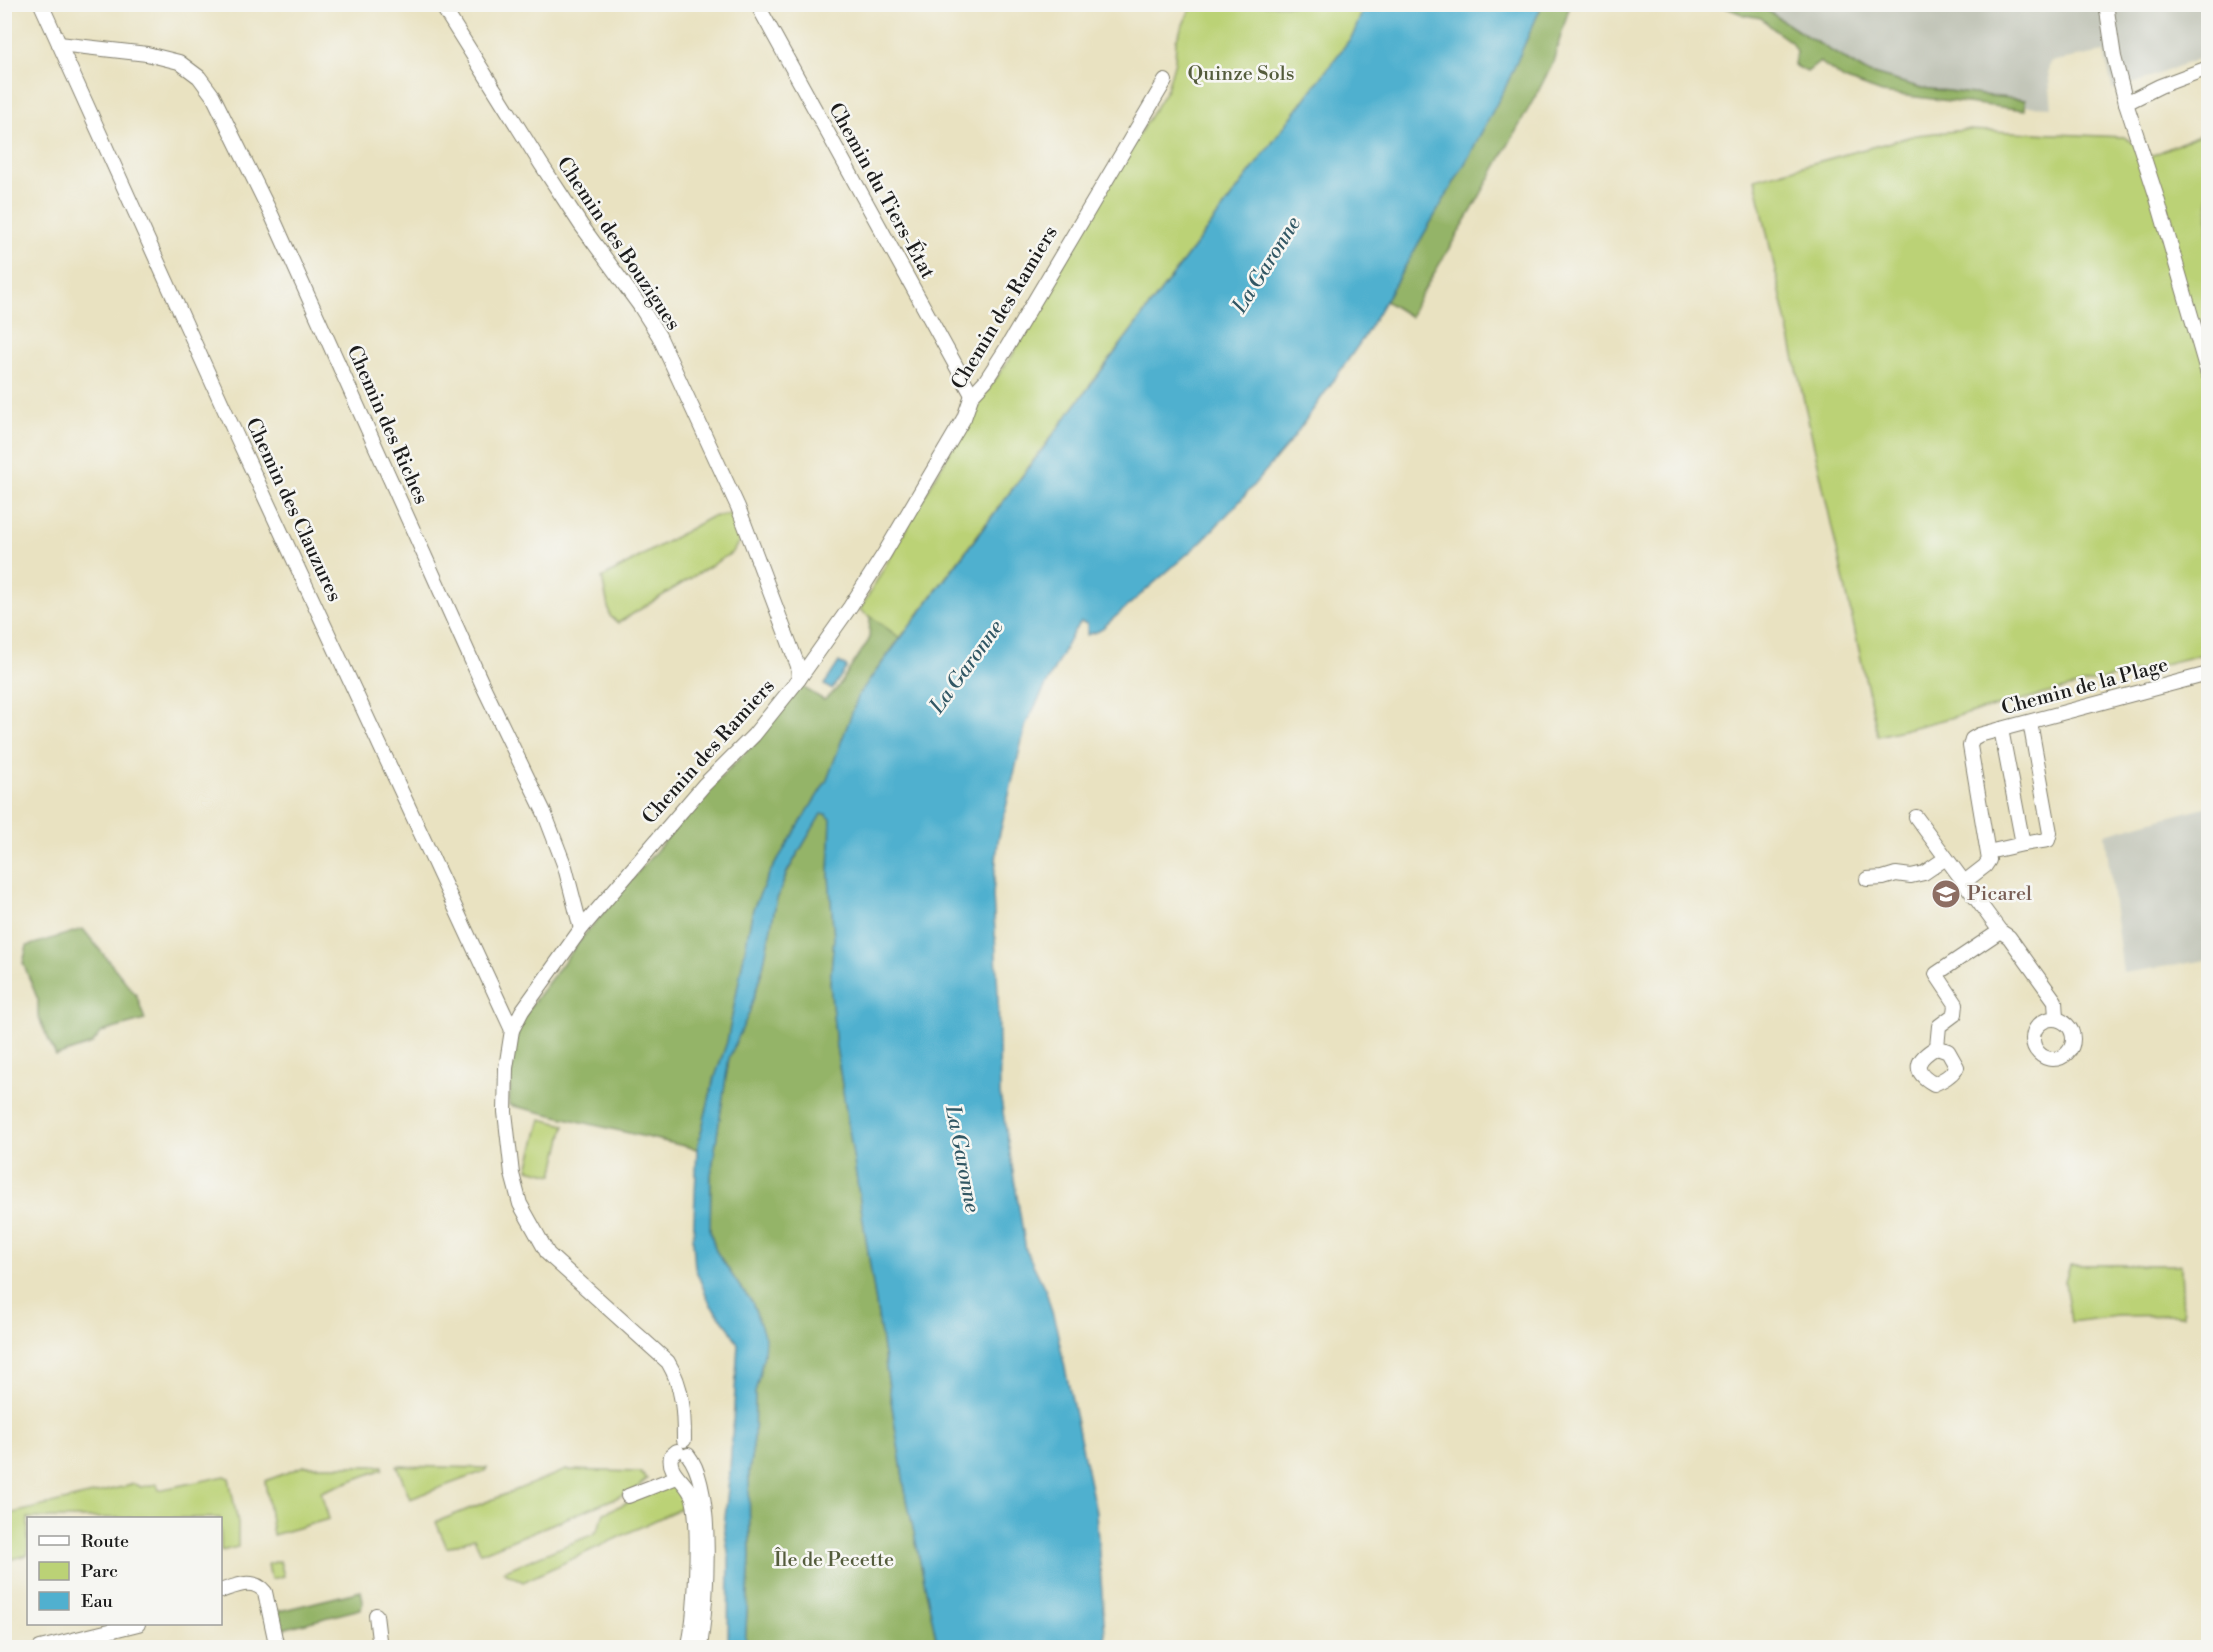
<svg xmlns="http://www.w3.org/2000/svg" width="2213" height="1652" viewBox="0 0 2213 1652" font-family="'Libre Bodoni',serif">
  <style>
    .industrial { fill: #c3c6b9 }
    .green { fill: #bbd276; stroke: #6c7749; stroke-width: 1.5 }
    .forest { fill: #94b467; stroke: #586842; stroke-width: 1.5 }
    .water { fill: #50b0cf; stroke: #366676; stroke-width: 1.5 }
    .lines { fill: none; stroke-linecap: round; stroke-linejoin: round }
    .minor-casing { stroke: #827f6e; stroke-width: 16 }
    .minor { stroke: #fff; stroke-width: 14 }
    .labels { text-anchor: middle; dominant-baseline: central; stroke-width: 5; stroke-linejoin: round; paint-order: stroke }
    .park-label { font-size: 20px; fill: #545c3c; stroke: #f6f6f2 }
    .street-label { font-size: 20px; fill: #1c1c1c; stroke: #f6f6f2 }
    .education-label { font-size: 20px; fill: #785e54; stroke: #f6f6f2; text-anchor: start }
    .water-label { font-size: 21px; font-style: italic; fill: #315764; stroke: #f6f6f2 }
  </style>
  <rect width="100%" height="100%" fill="#f6f6f2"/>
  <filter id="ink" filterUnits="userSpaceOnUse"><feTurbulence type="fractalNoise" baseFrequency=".0167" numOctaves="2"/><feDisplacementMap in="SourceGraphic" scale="12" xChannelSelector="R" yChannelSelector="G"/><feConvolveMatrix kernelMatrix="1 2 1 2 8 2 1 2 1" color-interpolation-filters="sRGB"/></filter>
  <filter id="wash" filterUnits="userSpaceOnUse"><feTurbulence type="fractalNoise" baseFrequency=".008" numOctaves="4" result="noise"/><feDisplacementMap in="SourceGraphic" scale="24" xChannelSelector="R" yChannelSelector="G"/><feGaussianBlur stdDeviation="1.35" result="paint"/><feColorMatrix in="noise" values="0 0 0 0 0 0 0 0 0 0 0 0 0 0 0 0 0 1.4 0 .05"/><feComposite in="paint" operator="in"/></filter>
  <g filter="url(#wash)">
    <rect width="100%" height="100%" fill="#e9e2c1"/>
    <g class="industrial">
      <path d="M1745,5h463v50l-73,28 -22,7 -9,-38 -54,10 -2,8 4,37 -53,-2 -133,-20z"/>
      <path d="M2208,806v154l-85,13 -18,-139z"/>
    </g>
    <g class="green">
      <path d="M1192,5h173l-12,30 -453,603 -40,-28 113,-199 40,-57 73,-134 81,-131 8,-28 1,-21z"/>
      <path d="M1966,130l158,7 27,19 57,-25v522l-330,83 -123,-557 161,-44z"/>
      <path d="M732,514l9,23 -8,15 -115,71 -8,-7 -8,-38 109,-61z"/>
      <path d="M541,1119l24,6 -12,50 -25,-6z"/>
      <path d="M2070,1265h111l2,50 -66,1 -46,6 -6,-40z"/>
      <path d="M304,1466h79v3l-62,23 8,27 -56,16 -8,-54z"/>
      <path d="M397,1466l90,2 -2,3 -75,28z"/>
      <path d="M566,1470l74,2 7,7 -14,12 -152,62 -7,-15 -27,10 -11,-26z"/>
      <path d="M225,1476l4,2 9,45v24l-17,4 -1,-33h-192v37l-23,6v-46l129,-31 7,3 16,-3 2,6z"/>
      <path d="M670,1483l20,19v2l-167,78 -20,-11 91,-37 4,-5 6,-16z"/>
      <path d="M280,1561l4,15 -13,3 -3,-15z"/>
    </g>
    <g class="forest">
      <path d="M1542,5h28l-17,57 -13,26 -68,122 -57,95 -4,12 -26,-16 82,-141 39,-74z"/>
      <path d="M1720,5h39l41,27 66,40 56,16 103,12v10l-143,-17 -38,-14 -24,-17 -13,10 -13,-7 2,-14 -5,-9 -14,-10 -16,-14 -17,-3z"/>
      <path d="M870,616l30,22 -41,56 -32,86 -57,92 -17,37 -26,133 -14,41 -16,66 -188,-44 2,-37 7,-37 8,-19 59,-78 125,-146 50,-50 39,-53 25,15 12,-10 33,-50z"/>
      <path d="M821,814h6l4,5 -2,57 5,62 -4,45 6,63 69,444 33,157h-193l5,-91 -1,-84 5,-33 1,-46 9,-39 -12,-52 -12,-15 -24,-36 -6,-20 1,-56 18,-117 20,-45 14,-46 13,-65 11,-29z"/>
      <path d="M83,929l54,67 8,24 -43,12 -10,12 -36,12 -18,-40v-16l-15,-37 4,-17z"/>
      <path d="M361,1591l2,10 -2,8 -83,21 -3,-18z"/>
    </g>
    <g class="water">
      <path d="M1365,5h177l-36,81 -39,74 -103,177 -73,104 -51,60 -39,41 -102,89 -12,4v-11l-6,-2 -7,9 -48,93 -28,117 -5,53 5,99 2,101 26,156 20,41 10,35 40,186 10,135h-168l-33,-157 -69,-444 -6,-63 4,-45 -5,-62 2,-57 -5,-5h-5l-34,58 -11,30 -13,65 -14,46 -20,45 -18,117 -1,56 6,20 24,36 12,15 13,36 -1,16 -9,39 -1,46 -5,33 1,84 -5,91h-17l1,-89 -5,-31 6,-58 8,-125 -9,-16 -19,-24 -15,-36 -2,-26 4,-93 16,-66 14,-41 26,-133 17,-37 57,-92 32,-86 494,-659z"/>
      <path d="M839,662l8,5 -15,22 -8,-4z"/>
    </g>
  </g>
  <g filter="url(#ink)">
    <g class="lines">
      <g class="minor-casing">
        <g id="minor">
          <path d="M41,4l195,431 276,595"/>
          <path d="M441,4l100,160 40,61 59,81 19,30 79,171 60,159 1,13"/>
          <path d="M757,4l215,391"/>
          <path d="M2106,4l8,53 12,46 30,92 52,179"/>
          <path d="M59,44l88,10 32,8 20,15 14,19 59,120 212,472 60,124 21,55 16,62"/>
          <path d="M2126,103l34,-17 48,-18"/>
          <path d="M2001,729l22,115 25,-4 2,-7 -20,-111"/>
          <path d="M1916,817l84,114 9,6 46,64 1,17"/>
          <path d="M1988,852l35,-8"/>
          <path d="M1867,879l16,-1 13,-4 15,2 13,-3 22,-15"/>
          <path d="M1963,883l22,-17 4,-6 -19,-114 2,-7 7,-4 229,-61"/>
          <circle cx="2053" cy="1039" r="20"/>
          <path d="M1937,1047c-19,11 -28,23 -3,37 9,-4 17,-8 23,-17l-9,-16 -11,-4 2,-21 16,-12 1,-10 -20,-30 64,-43"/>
          <path d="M684,1440c0,-28 -1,-53 -16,-78l-120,-108 -28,-50 -8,-30 -7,-62 1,-44 6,-38 10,-19 59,-82 123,-144 50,-50 45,-56 51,-72 34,-53 80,-136 8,-23 14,-15 20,-31 159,-268"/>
          <path d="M677,1451l-6,5c-4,18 18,26 22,43 7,28 3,121 -5,149"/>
          <path d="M688,1455c28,35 18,149 12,193"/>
          <path d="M628,1496l49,-19"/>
          <path d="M220,1591c16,-5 33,-14 45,1l12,56"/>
          <path d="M376,1615l4,33"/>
          <path d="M40,1648l98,-24"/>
        </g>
      </g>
      <use href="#minor" class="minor"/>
    </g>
  </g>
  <defs>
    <g id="school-disc" transform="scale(1.5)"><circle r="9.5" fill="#8d6e63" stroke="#f6f6f2"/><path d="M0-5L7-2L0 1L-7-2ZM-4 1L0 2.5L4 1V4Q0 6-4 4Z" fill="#fff"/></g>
  </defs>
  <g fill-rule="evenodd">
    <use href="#school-disc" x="1946" y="894"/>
  </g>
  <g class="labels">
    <g class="park-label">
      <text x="1241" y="74">Quinze Sols</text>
      <text x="834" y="1560">Île de Pecette</text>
    </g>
    <g class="street-label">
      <text transform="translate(881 191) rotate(61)">Chemin du Tiers-État</text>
      <text transform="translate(618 244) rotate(56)">Chemin des Bouzigues</text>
      <text transform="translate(1005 308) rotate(-59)">Chemin des Ramiers</text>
      <text transform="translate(387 425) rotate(66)">Chemin des Riches</text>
      <text transform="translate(293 510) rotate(65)">Chemin des Clauzures</text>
      <text transform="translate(2085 687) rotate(-15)">Chemin de la Plage</text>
      <text transform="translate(709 752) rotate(-48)">Chemin des Ramiers</text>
    </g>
    <g class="education-label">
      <text x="1967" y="894">Picarel</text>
    </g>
    <g class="water-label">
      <text transform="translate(1267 265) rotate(-58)">La Garonne</text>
      <text transform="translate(967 667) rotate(-54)">La Garonne</text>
      <text transform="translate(962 1159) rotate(79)">La Garonne</text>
    </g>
  </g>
  <rect width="2213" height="1652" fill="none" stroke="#f6f6f2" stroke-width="24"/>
  <rect x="27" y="1517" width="195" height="108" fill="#f6f6f2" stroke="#9f9f9c" stroke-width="1.5"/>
  <rect x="39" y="1536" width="30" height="9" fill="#ffffff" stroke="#9f9f9c" stroke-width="1.5"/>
  <text x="81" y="1547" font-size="18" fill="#1c1c1c">Route</text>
  <rect x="39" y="1562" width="30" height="18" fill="#bbd276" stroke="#9f9f9c" stroke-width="1.5"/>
  <text x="81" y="1577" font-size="18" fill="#1c1c1c">Parc</text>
  <rect x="39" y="1592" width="30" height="18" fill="#50b0cf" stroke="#9f9f9c" stroke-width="1.5"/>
  <text x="81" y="1607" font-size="18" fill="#1c1c1c">Eau</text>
</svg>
